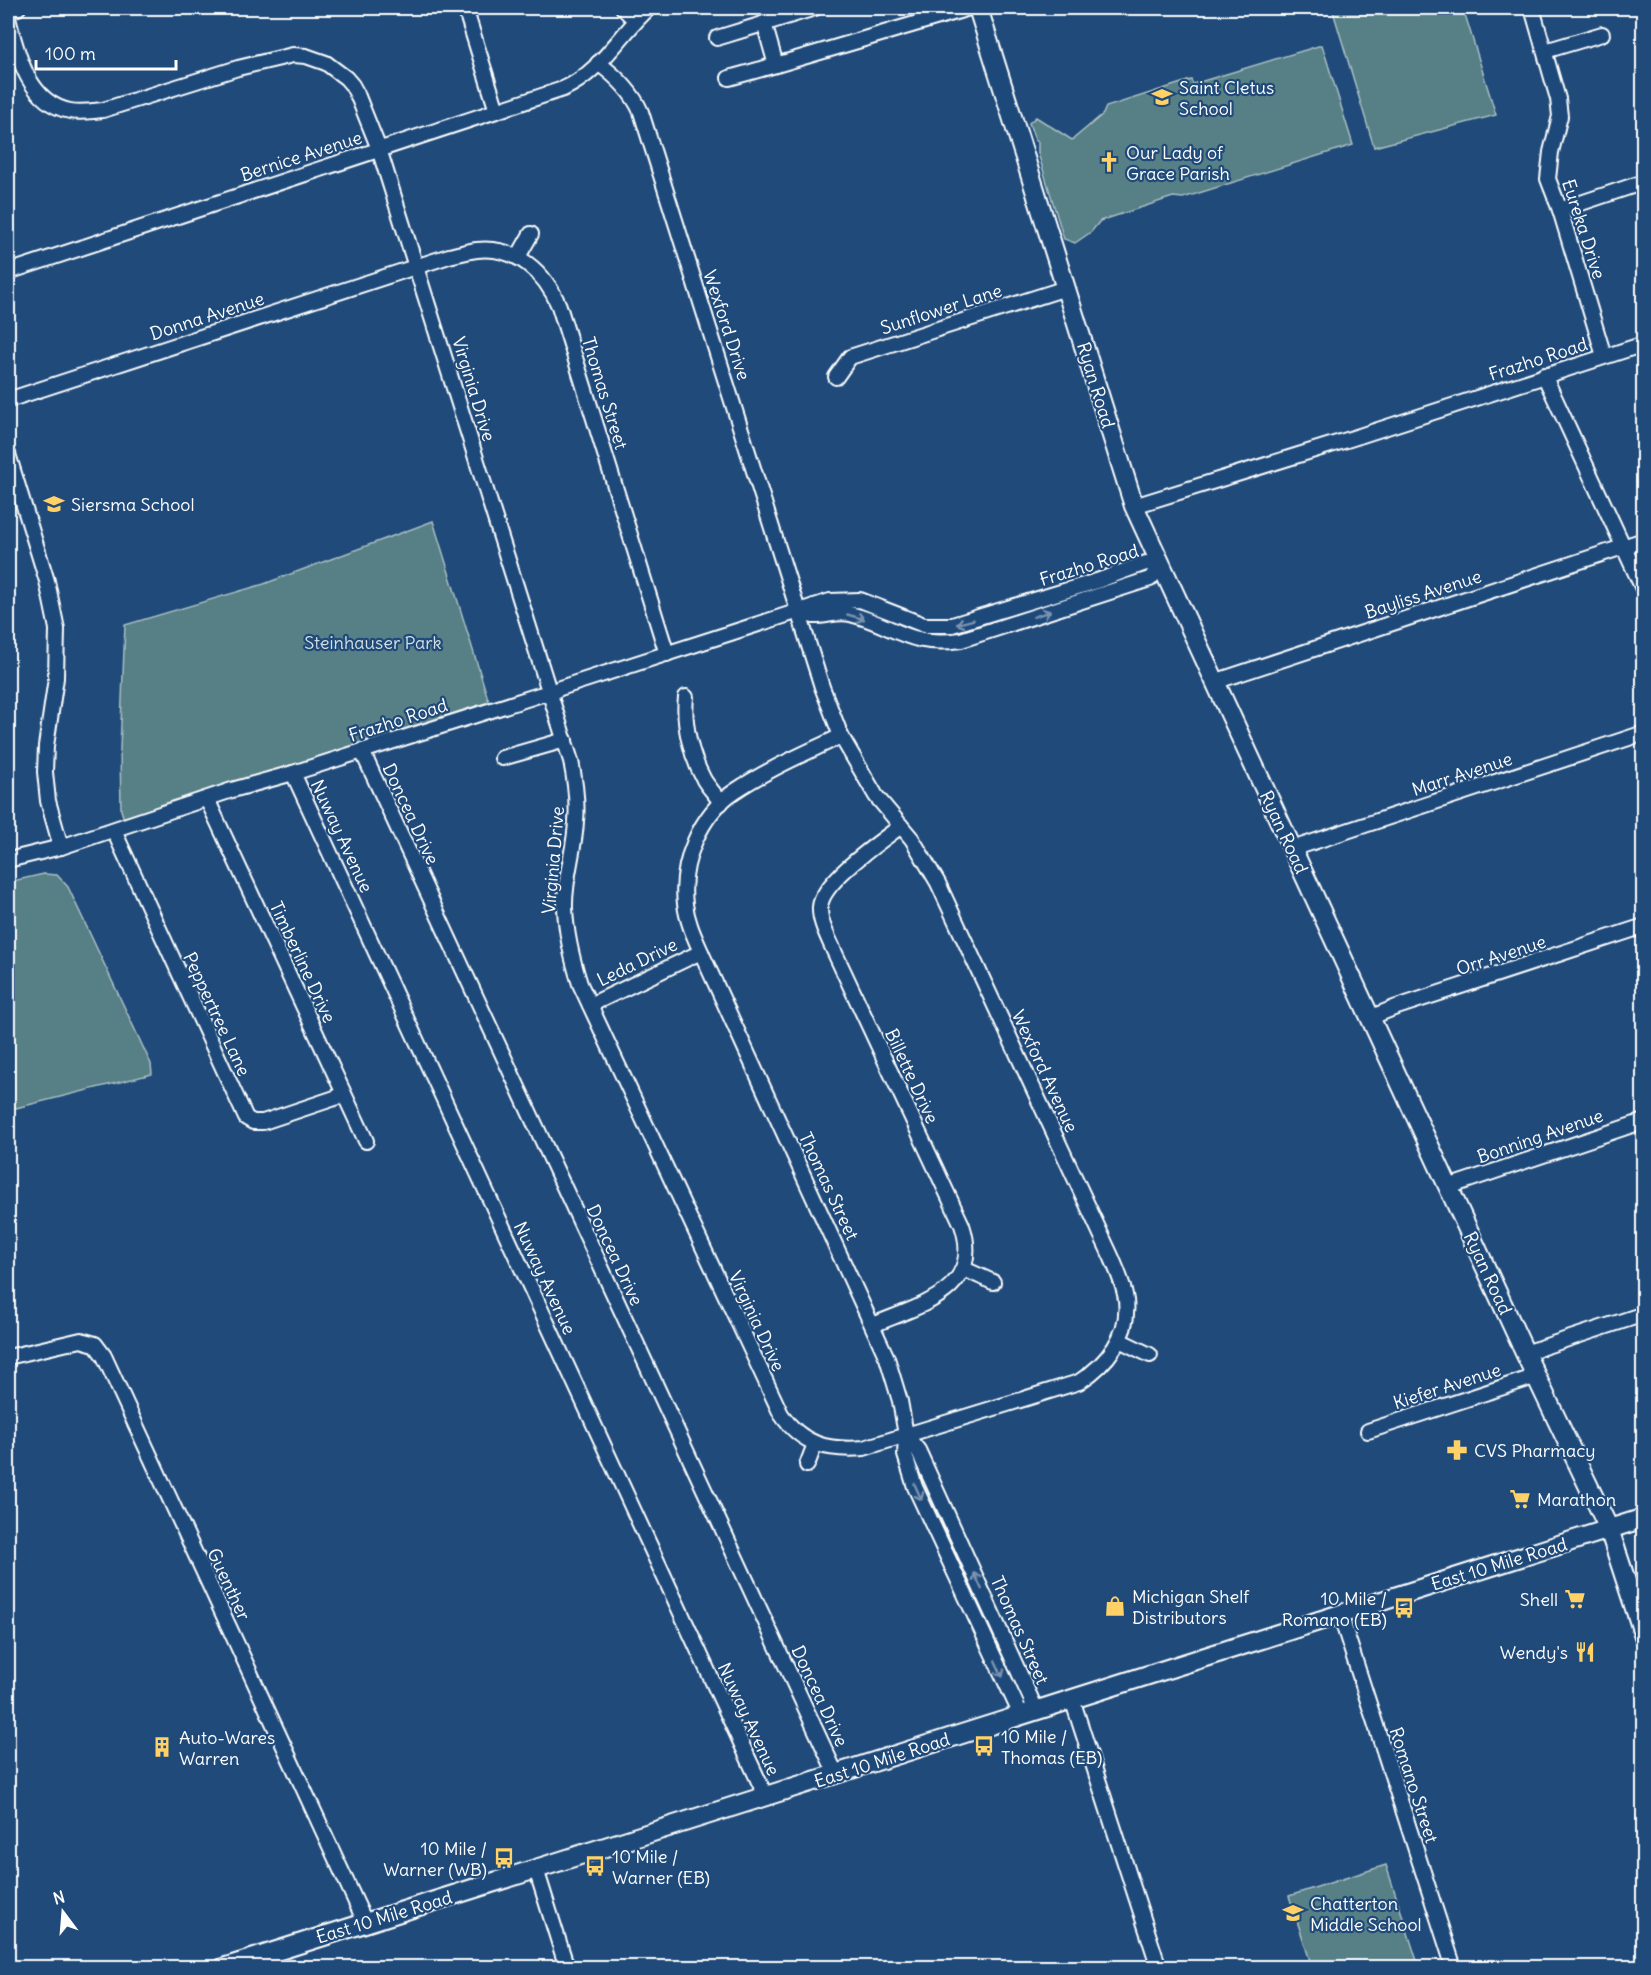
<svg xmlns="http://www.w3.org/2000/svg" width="1651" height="1975" viewBox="0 0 1651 1975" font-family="Delius,sans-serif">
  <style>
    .green { fill: #577f86; stroke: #abbfc2; stroke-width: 1.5 }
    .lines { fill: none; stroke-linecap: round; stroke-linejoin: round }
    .minor-casing { stroke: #fff; stroke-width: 18 }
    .major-casing { stroke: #fff; stroke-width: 22 }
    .minor { stroke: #1f4a7a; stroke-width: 14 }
    .major { stroke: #1f4a7a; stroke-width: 18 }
    .oneway { stroke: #7992af }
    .labels { text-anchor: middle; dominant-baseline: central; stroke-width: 4.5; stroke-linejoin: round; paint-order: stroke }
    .poi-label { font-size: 18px; fill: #fff; stroke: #1f4a7a; text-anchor: start }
    .street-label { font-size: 18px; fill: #fff; stroke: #1f4a7a }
    .park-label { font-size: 18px; fill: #d5dfe1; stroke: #1f4a7a }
  </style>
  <rect width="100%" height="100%" fill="#1f4a7a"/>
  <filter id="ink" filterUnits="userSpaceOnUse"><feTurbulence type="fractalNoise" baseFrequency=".0167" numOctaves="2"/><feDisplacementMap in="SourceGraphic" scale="12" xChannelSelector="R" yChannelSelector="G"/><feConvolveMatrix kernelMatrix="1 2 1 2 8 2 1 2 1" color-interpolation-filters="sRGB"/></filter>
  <g filter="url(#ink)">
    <g class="green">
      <path d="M1332,8h131l33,107 -122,32z"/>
      <path d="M1322,45l31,100 -170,53 -10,-1 -73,24 -9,11 -16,11 -11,-4 -26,-86v-11l-3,-2 -6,-17 7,-6 36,23 31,-26 3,-7 85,-27 2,4z"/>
      <path d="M433,521l56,181 -365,117 -3,-9 -1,-61 5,-124 139,-41z"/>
      <path d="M44,874l13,1 11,12 83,177 1,10 -144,36v-228z"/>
      <path d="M1386,1865l33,102h-107l-23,-71z"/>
    </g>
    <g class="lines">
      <g class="minor-casing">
        <g id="minor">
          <path d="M465,8l32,103"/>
          <path d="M623,8l12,12"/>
          <path d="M1532,8l26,91 2,17 -9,36 -3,27 12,31 44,146"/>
          <path d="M8,11l10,-3"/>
          <path d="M8,18c9,35 20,85 62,93 11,2 22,0 33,-1l135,-42 55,-13 13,1 20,7 20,15 6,7 5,9 22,55 192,612c4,20 7,40 5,60 -1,29 -12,57 -11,87 1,27 7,51 15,76l201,430c21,31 47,37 83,34l215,-66c28,-18 51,-47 47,-82 -2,-15 -9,-30 -15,-44l-173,-373 -26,-44 -36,-43 -35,-60 -19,-49 -181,-575c-9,-21 -25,-36 -43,-49"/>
          <path d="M764,23l12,42 193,-57"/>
          <path d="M717,38l98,-30"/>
          <path d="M1545,51l57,-17"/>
          <path d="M729,78l47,-13"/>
          <path d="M1560,210l78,-26"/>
          <path d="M518,257l13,-23"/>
          <path d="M8,272l555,-183c37,-16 57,-55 86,-81"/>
          <path d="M1544,375l100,216"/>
          <path d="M836,377l14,-20 216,-69"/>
          <path d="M8,400l441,-144c9,-2 19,-5 28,-6 39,-4 68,22 82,56l108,348"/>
          <path d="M8,454l39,127 10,48 -1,49 -10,68 -1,26 3,29 13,46"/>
          <path d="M1134,506l216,-67 294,-95"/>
          <path d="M799,612c4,1 9,3 14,4 12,1 24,-5 37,-2 45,11 58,34 111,26l189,-61 11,-13"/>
          <path d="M1214,682l430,-142"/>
          <path d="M686,697c-3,27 5,59 18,83 5,8 12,15 17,23"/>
          <path d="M841,736c-35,17 -73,33 -106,55 -35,23 -55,72 -50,113 2,17 9,32 16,48l186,406 13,43 6,34 12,15 118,260"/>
          <path d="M362,751l474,1023"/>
          <path d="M502,758l63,-18"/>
          <path d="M293,773l473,1024"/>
          <path d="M207,799l159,342"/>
          <path d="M114,831l132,287 7,4h10l81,-27"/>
          <path d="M1292,849l352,-116"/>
          <path d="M8,860l53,-13 171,-57 61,-17 246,-78 11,-2 10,-5 270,-87 30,-1 64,25h28l145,-44 49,-18 15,3"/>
          <path d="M590,1005l111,-53"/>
          <path d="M1369,1018l25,-10 250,-82"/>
          <path d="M1448,1187l196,-66"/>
          <path d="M964,1269l29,13"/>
          <path d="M873,1325c47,-20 111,-34 89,-100l-128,-274c-6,-14 -15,-30 -14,-44 2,-26 60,-65 81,-81"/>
          <path d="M1119,1340l31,15"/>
          <path d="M1525,1353l119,-39"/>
          <path d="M8,1357l73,-17 14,4 9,12 261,566"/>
          <path d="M1368,1431l169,-55"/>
          <path d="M906,1435l-1,20 10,32 106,228"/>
          <path d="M807,1465l8,-21"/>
          <path d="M1340,1614l114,354"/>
          <path d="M1072,1699l87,269"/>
          <path d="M536,1869l31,99"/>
        </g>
      </g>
      <g class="major-casing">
        <g id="major">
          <path d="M978,8l156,498 391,847 84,176 35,107"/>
          <path d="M223,1968l1421,-450"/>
        </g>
      </g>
      <use href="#minor" class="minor"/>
      <use href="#major" class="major"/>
    </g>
    <defs><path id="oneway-shaft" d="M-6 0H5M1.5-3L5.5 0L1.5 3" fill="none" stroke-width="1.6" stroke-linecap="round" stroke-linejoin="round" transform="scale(1.5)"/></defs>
    <g class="oneway">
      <use href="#oneway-shaft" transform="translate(1042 614) rotate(-18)"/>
      <use href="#oneway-shaft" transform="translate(856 617) rotate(16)"/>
      <use href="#oneway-shaft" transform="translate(965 622) rotate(165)"/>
      <use href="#oneway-shaft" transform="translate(918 1492) rotate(66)"/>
      <use href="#oneway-shaft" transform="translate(978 1581) rotate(-115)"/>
      <use href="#oneway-shaft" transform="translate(999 1669) rotate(65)"/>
    </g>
  </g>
  <defs>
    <g id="school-bare" transform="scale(1.62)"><path d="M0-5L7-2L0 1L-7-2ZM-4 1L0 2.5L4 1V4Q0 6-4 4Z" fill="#ffd166" stroke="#1f4a7a" stroke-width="2.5" paint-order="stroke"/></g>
    <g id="church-bare" transform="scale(1.62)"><path d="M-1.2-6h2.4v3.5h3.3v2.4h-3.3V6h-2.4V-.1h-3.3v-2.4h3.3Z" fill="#ffd166" stroke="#1f4a7a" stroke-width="2.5" paint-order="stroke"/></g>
    <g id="pharmacy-bare" transform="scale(1.62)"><path d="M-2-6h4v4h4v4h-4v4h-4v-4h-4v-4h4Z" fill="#ffd166" stroke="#1f4a7a" stroke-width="2.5" paint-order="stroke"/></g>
    <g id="supermarket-bare" transform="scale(1.62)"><path d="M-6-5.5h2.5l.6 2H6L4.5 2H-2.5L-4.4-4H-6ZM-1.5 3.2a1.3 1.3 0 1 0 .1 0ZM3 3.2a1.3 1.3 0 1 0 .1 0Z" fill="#ffd166" stroke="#1f4a7a" stroke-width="2.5" paint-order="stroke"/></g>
    <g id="shop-bare" transform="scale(1.62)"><path d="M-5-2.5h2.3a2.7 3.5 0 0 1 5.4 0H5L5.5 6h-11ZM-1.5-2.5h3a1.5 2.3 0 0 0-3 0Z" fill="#ffd166" stroke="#1f4a7a" stroke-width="2.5" paint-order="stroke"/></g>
    <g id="bus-bare" transform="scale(1.62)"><path d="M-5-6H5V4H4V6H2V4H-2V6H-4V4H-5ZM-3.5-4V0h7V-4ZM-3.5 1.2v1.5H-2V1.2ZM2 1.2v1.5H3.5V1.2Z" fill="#ffd166" stroke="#1f4a7a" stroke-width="2.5" paint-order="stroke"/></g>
    <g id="restaurant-bare" transform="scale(1.62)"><path d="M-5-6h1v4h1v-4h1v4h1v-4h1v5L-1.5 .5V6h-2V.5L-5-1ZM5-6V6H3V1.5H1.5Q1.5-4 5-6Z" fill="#ffd166" stroke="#1f4a7a" stroke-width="2.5" paint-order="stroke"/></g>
    <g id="building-bare" transform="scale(1.62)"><path d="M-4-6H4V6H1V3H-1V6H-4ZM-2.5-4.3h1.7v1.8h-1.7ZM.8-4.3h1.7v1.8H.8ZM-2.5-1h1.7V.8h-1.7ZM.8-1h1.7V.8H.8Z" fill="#ffd166" stroke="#1f4a7a" stroke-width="2.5" paint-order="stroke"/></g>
  </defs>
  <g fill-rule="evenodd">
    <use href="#school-bare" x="1162" y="97"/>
    <use href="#church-bare" x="1109" y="162"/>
    <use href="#school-bare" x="54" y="504"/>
    <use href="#pharmacy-bare" x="1457" y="1450"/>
    <use href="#supermarket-bare" x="1520" y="1499"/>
    <use href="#supermarket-bare" x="1575" y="1599"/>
    <use href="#shop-bare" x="1115" y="1606"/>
    <use href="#bus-bare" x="1404" y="1608"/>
    <use href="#restaurant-bare" x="1585" y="1652"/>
    <use href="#bus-bare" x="984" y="1746"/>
    <use href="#building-bare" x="162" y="1747"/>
    <use href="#bus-bare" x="504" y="1858"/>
    <use href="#bus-bare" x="595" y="1866"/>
    <use href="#school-bare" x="1293" y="1913"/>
  </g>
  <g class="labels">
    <g class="poi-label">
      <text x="1179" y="87">Saint Cletus<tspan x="1179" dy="21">School</tspan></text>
      <text x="1126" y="152">Our Lady of<tspan x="1126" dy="21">Grace Parish</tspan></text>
      <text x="71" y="504">Siersma School</text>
      <text x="1474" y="1450">CVS Pharmacy</text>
      <text x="1537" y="1499">Marathon</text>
      <text x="1132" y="1596">Michigan Shelf<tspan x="1132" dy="21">Distributors</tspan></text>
      <text x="1387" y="1598" text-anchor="end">10 Mile /<tspan x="1387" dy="21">Romano (EB)</tspan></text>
      <text x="1558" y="1599" text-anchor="end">Shell</text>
      <text x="1568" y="1652" text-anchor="end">Wendy's</text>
      <text x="1001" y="1736">10 Mile /<tspan x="1001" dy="21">Thomas (EB)</tspan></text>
      <text x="179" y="1737">Auto-Wares<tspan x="179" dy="21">Warren</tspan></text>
      <text x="487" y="1848" text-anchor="end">10 Mile /<tspan x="487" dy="21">Warner (WB)</tspan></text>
      <text x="612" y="1856">10 Mile /<tspan x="612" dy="21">Warner (EB)</tspan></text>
      <text x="1310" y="1903">Chatterton<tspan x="1310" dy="21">Middle School</tspan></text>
    </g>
    <g class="street-label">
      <text transform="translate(301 156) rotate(-18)">Bernice Avenue</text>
      <text transform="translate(1584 229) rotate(72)">Eureka Drive</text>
      <text transform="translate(941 309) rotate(-18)">Sunflower Lane</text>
      <text transform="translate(207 316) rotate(-18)">Donna Avenue</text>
      <text transform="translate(727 325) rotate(72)">Wexford Drive</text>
      <text transform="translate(1538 359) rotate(-18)">Frazho Road</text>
      <text transform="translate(1096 385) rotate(73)">Ryan Road</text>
      <text transform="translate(474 389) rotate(73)">Virginia Drive</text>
      <text transform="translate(605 393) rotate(73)">Thomas Street</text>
      <text transform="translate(1089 565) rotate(-17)">Frazho Road</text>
      <text transform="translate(1423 594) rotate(-18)">Bayliss Avenue</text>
      <text transform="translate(398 720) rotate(-18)">Frazho Road</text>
      <text transform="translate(1462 774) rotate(-18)">Marr Avenue</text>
      <text transform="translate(411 814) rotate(65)">Doncea Drive</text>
      <text transform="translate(1284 832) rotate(65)">Ryan Road</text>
      <text transform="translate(342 836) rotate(65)">Nuway Avenue</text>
      <text transform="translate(553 860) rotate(-85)">Virginia Drive</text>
      <text transform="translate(1501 955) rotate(-18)">Orr Avenue</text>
      <text transform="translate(303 962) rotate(65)">Timberline Drive</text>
      <text transform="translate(637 962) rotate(-26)">Leda Drive</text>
      <text transform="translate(217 1014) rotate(65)">Peppertree Lane</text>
      <text transform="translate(1045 1071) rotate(65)">Wexford Avenue</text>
      <text transform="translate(912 1076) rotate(65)">Billette Drive</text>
      <text transform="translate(1540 1136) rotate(-19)">Bonning Avenue</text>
      <text transform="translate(829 1186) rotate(65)">Thomas Street</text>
      <text transform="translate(615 1255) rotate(65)">Doncea Drive</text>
      <text transform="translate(1488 1273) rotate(65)">Ryan Road</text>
      <text transform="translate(545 1278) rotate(65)">Nuway Avenue</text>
      <text transform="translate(757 1321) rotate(65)">Virginia Drive</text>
      <text transform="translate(1447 1386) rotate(-18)">Kiefer Avenue</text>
      <text transform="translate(1499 1564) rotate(-17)">East 10 Mile Road</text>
      <text transform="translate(229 1584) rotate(65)">Guenther</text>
      <text transform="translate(1020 1630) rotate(66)">Thomas Street</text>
      <text transform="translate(820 1696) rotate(65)">Doncea Drive</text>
      <text transform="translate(749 1719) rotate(65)">Nuway Avenue</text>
      <text transform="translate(882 1760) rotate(-18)">East 10 Mile Road</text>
      <text transform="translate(1414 1785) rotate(72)">Romano Street</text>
      <text transform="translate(384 1917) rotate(-17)">East 10 Mile Road</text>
    </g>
    <g class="park-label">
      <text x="373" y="642">Steinhauser Park</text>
    </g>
  </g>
  <rect width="1651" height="1975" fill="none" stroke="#1f4a7a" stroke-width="30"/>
  <rect x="15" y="15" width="1621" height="1945" fill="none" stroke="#fff" stroke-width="2" filter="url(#ink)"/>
  <g transform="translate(63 1912) rotate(344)" stroke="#1f4a7a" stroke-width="4.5" paint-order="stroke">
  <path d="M0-4.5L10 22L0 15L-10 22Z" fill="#ffffff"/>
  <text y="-9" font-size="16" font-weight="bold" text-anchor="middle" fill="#ffffff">N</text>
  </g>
  <path d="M36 60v9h140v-9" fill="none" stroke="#ffffff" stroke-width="3"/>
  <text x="45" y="60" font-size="18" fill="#ffffff" stroke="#1f4a7a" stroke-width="4.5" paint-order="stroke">100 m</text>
</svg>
